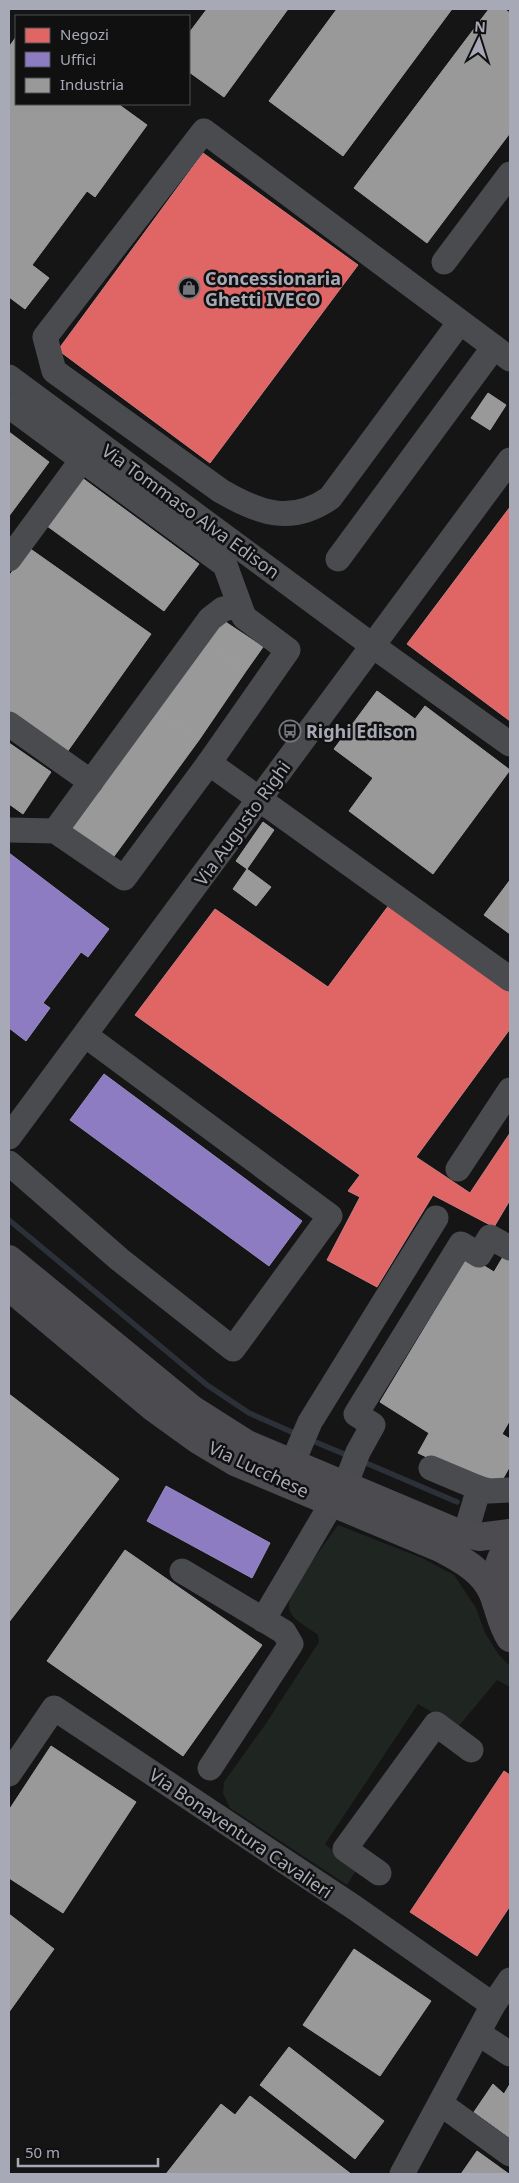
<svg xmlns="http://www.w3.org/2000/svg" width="519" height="2183" viewBox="0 0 519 2183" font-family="'Noto Sans',sans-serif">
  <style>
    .green { fill: #1f2621 }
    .shops { fill: #e06666; stroke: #cf7a7e }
    .offices { fill: #8e7cc3; stroke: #968abf }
    .industry { fill: #999; stroke: #9d9ea2 }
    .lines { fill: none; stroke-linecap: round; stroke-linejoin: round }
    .stream { stroke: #2c3139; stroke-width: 5.5 }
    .minor { stroke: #4a4b4e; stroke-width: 25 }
    .major { stroke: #4c4c50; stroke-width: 28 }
    .labels { text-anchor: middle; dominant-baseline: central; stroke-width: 5; stroke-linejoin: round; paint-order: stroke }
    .poi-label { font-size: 18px; font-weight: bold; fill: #a7aab6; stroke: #101011; text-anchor: start }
    .street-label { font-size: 18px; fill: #a7aab6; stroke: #101011 }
  </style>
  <rect width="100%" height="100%" fill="#151516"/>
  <path class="green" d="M338,1525l84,33 32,17 22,33 9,25 14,22 11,11v21l-13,-7 -39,47 -40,-23 -93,140 31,26 -9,15 -117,-77 -7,-15 1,-11 41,-57 54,-83 -1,-7c-22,-17 -38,-18 -23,-50z"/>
  <g class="shops">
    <path d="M203,153l155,112 -148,198 -152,-113z"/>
    <path d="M510,507v214l-103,-77z"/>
    <path d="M392,901l118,86v42l-94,128 54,36 40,-60v67l-16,27 -61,-32 -56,92 -50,-27 33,-63 -12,-6 12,-16 -225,-160 80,-106 113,78z"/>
    <path d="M504,1771l6,4v131l-33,50 -67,-44z"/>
  </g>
  <g class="offices">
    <path d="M9,853l100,76 -21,28 -7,-5 -38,51 7,5 -24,33 -17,-13z"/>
    <path d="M104,1074l198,147 -33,45 -199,-146z"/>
    <path d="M166,1486l104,57 -18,35 -105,-57z"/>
  </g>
  <g class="industry">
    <path d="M207,9h81l-64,88 -35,-25v-39z"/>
    <path d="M337,9h115l-109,147 -74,-55z"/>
    <path d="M489,9h15l6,4v120l-83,110 -73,-55z"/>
    <path d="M16,37v67h102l29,21 -52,72 -8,-6 -55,74 17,13 -24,31 -16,-12v-250z"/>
    <path d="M488,393l18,12 -16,25 -19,-12z"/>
    <path d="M9,432l40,30 -40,54z"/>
    <path d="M78,475l121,89 -35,47 -121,-88z"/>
    <path d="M29,548l122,86 -84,118 -58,-41v-135z"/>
    <path d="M218,617l45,30 -17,24 -44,-31z"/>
    <path d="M202,640l44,31 -47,69 -46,-32z"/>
    <path d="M377,691l38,28 10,-13 85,64 -77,104 -84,-63 24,-33 -39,-29z"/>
    <path d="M153,708l46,32 -87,119 -46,-34z"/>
    <path d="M9,743l42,29 -28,42 -14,-10z"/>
    <path d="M263,822l11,8 -27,39 -11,-8z"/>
    <path d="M247,869l24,18 -15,19 -23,-17z"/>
    <path d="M510,880v54l-26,-19z"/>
    <path d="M507,1250l3,2v168l-8,14 8,5v27l-10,18 -22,-10 -2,6 -58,-27 11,-20 -49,-31 88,-146 26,16z"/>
    <path d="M9,1394l110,85 -110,143z"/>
    <path d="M125,1550l137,95 -79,111 -136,-95z"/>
    <path d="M51,1746l85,56 -73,111 -54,-35v-68z"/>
    <path d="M9,1914l45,35 -45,63z"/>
    <path d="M354,1949l77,52 -51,75 -77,-51z"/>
    <path d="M289,2047l95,74 -29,38 -95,-74z"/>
    <path d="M493,2084l11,10 6,-10v54l-36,-26z"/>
    <path d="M250,2096l101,78h-185l55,-70 14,11z"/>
    <path d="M477,2151l32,23h-48z"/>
  </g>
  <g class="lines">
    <g class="stream">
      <path d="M9,1220l198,165 42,28 45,20"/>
      <path d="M313,1441l31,13"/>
      <path d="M366,1463l91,39"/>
    </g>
    <g class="minor">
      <path d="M444,262l66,-88"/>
      <path d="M460,322l-130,176c-39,27 -71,15 -109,-7l-167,-120 -9,-34 159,-206 290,216 16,12"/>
      <path d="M9,377l364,269 137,98"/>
      <path d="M9,406l216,159 19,52 44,33 -79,113 301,216"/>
      <path d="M9,559l73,-99"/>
      <path d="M338,559l156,-212"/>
      <path d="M9,724l82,58"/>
      <path d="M9,830l46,1 69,47 85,-115"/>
      <path d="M55,831l155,-212 13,-10 16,-3"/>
      <path d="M9,1137l501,-677"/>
      <path d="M9,1163l110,96 114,90 97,-133 -245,-181"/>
      <path d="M458,1169l52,-79"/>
      <path d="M292,1464l18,-42 126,-204"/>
      <path d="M431,1468l50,21 8,2 21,-1"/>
      <path d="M345,1486l13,-34 15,-27 -17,-11 105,-170 18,11 11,-18 20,11"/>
      <path d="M465,1535l14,-47"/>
      <path d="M182,1571l102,61 7,12 -81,124"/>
      <path d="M263,1620l69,-117"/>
      <path d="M9,1774l45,-66 301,200 138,97"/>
      <path d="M379,1873l-34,-24 91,-125 35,26"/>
      <path d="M478,2033l32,21"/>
      <path d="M441,2104l69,50"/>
      <path d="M402,2174l91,-169 17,-25"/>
    </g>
    <g class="major">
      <path d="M9,1259l183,150 55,35 204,86 28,7 31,-4"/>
      <path d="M9,1287l146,122 43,31 37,22 205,86c21,11 44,23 53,46 6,15 8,30 17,44"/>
      <path d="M496,1602c-3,-22 2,-42 14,-60"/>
    </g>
  </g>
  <defs>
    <g id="shop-ring" transform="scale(1.125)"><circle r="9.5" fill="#101011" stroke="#74767e" stroke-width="1.5"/><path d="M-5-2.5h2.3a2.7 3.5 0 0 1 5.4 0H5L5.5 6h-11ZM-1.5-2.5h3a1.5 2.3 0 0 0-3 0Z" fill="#74767e"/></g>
    <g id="bus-ring" transform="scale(1.125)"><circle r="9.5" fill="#101011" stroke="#74767e" stroke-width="1.5"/><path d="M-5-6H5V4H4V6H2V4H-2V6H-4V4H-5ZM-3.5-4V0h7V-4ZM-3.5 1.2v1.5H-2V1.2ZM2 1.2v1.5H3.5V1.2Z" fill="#74767e"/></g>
  </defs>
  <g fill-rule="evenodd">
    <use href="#shop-ring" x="189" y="288"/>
    <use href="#bus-ring" x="290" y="731"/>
  </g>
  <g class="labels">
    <g class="poi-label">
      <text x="205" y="278">Concessionaria<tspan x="205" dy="21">Ghetti IVECO</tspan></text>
      <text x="306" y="731">Righi Edison</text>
    </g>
    <g class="street-label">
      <text transform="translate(191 511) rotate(36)">Via Tommaso Alva Edison</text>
      <text transform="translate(242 823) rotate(-54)">Via Augusto Righi</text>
      <text transform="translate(259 1469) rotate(25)">Via Lucchese</text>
      <text transform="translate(241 1833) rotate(34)">Via Bonaventura Cavalieri</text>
    </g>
  </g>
  <rect width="519" height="2183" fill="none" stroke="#a7aab6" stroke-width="20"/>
  <rect x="15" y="15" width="175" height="90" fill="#101011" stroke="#4c4e53"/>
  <rect x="25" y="28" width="25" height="15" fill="#e06666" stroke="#4c4e53"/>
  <text x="60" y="40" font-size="15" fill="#a7aab6">Negozi</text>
  <rect x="25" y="52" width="25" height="15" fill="#8e7cc3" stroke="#4c4e53"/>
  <text x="60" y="65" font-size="15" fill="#a7aab6">Uffici</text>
  <rect x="25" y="78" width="25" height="15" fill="#999999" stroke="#4c4e53"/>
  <text x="60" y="90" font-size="15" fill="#a7aab6">Industria</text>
  <g transform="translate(479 40) rotate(4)" stroke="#101011" stroke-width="4" paint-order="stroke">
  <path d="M0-4L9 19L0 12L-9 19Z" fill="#a7aab6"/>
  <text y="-8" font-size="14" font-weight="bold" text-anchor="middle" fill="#a7aab6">N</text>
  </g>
  <path d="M18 2158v8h140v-8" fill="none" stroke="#a7aab6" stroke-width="2.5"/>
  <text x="25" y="2158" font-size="15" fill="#a7aab6" stroke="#101011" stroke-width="4" paint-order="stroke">50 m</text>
</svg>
